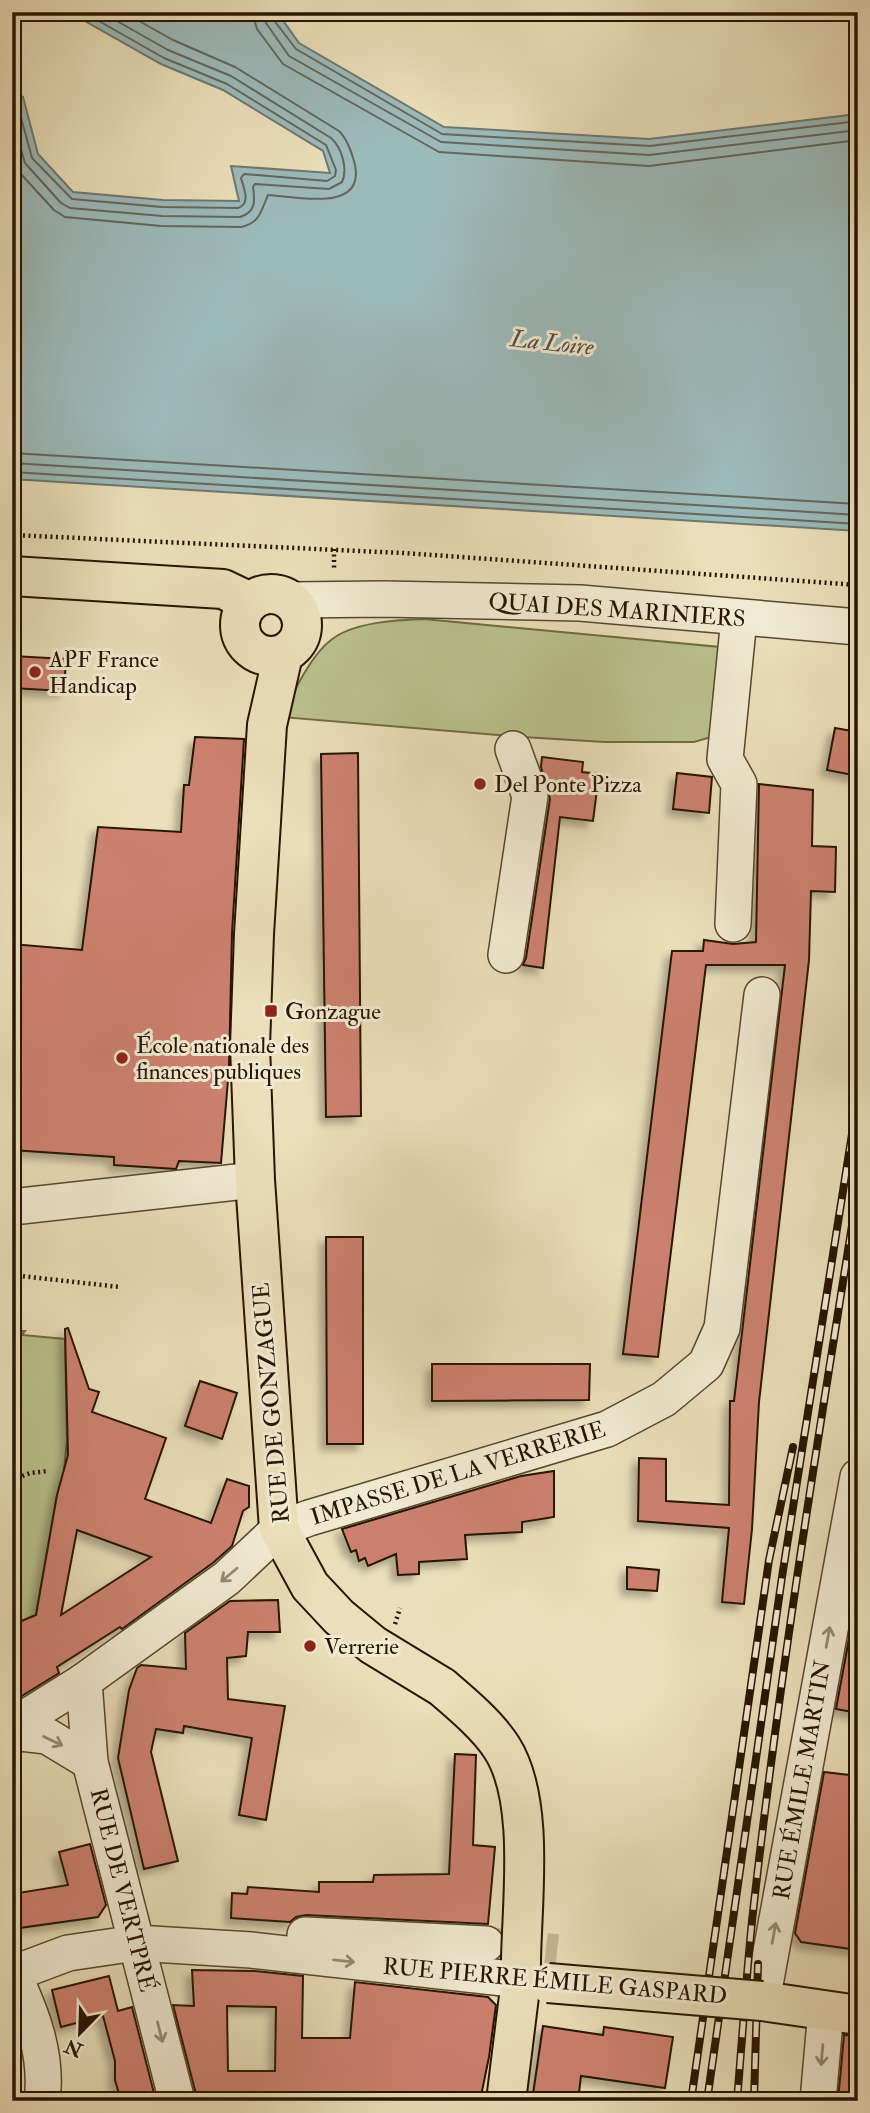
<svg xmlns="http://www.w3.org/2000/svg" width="870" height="2113" viewBox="0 0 870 2113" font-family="'IM FELL Double Pica',serif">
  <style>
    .green { fill: #bac18d; stroke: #716a46; stroke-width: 2 }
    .water { fill: #9cbaba; stroke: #6e7870; stroke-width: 2 }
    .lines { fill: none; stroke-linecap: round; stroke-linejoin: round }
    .shore { stroke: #62675d; stroke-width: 2 }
    .building { fill: #cc8170; stroke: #281400; stroke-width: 2; fill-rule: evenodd; filter: url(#shadow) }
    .minor-tunnel { stroke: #c3b695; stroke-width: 35; stroke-dasharray: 35 18; stroke-linecap: butt }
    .minor-casing { stroke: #58472e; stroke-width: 38 }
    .major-casing { stroke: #281400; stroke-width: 42 }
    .path { stroke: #281400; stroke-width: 4.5; stroke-dasharray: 2 3.5; stroke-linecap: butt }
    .minor { stroke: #f1ead2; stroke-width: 35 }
    .major { stroke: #eadfba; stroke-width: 38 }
    .rail-casing { stroke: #281400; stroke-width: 8 }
    .rail { stroke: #f1ead2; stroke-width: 5; stroke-dasharray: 16; stroke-linecap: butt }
    .major-bridge-casing { stroke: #281400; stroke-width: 42; stroke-linecap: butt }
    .major-bridge { stroke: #eadfba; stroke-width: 38 }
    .oneway { stroke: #978a74 }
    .poi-dot { fill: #8f2418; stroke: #f1ead2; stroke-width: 2.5 }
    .labels { text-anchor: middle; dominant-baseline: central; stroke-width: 6; stroke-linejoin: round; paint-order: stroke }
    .street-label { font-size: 23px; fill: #281400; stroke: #f1ead2 }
    .poi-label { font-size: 23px; fill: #281400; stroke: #f1ead2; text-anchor: start }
    .water-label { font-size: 24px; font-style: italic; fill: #514e41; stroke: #f1ead2 }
  </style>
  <defs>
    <filter id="shadow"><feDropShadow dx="-6" dy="6" stdDeviation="3.5" flood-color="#0004"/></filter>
  </defs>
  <rect width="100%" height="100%" fill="#eadfba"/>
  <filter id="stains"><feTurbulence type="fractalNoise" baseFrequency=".00286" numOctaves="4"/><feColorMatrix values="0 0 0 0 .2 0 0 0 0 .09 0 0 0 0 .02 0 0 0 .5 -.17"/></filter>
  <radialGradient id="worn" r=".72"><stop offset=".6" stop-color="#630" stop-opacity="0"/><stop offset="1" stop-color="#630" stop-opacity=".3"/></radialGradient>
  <g class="green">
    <path d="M424,619l296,28 -1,76 -11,15 -14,4h-90l-81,-5 -242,-20c12,-23 29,-61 50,-77 22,-18 66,-20 93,-21z"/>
    <path d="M12,1331h13l-3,4 43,4 2,101 -3,31 -7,24 -21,120 -24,10z"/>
  </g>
  <path class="water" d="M69,12h208l22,31 145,84 205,12 209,-25v417l-846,-52v-388l11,6 15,57 35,38 90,8 76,1 -8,-35 99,7 -7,-22 -100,-61 -62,-26z"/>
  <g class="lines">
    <g class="shore">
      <path d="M252,12l5,17 26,35 156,88 210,14 209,-26"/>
      <path d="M263,12l3,11 23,33 152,86 208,13 209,-25"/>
      <path d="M272,12l1,7 23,30 146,85 208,12 208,-25"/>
      <path d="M12,99l5,4 15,55 40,41 90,8 76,1c13,-5 6,-19 3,-30l3,-4 83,7 8,-5 1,-6 -10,-25 -99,-61 -63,-26 -81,-46"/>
      <path d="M12,119l13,44 36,40 9,5 92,8 78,1c16,-5 15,-16 13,-30l2,-3 74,5 13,-7c6,-13 0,-34 -11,-44l-100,-62 -63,-26 -67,-38"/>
      <path d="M12,159l7,13 35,38 11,7 96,9 80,1c19,-4 20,-16 27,-32 25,1 97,19 87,-30 -3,-12 -7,-25 -16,-34l-104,-64 -62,-27 -50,-28"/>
      <path d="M12,453l846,51"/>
      <path d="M12,463l846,52"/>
      <path d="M12,472l846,52"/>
    </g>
  </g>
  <g class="building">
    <path d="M12,656l54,3 -2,32 -52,-3z"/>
    <path d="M835,728l23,4v44l-31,-6z"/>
    <path d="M195,737l49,2 -12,194 -3,135 -8,95 -42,-2 -3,8 -62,-4v-8l-102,-7v-206l70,6 16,-123 83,5 3,-47h5z"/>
    <path d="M358,753l3,363 -35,1 -5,-363z"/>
    <path d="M542,757l41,5 -1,10 17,2 -6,47 -33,-4 -17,151 -20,-3 3,-7 24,-159 -9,-32z"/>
    <path d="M677,773l35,4 -3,36 -36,-4z"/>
    <path d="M759,784l54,6 -1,56 24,1 -1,45 -24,-1 -2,69 -50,442 -7,127 -8,75 -22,-2 7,-74 -91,-7 1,-63 27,1v42l63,4 1,-104h4l51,-436h-79l-48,392 -35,-3 49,-403h31l1,-11 29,4 23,-2z"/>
    <path d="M326,1237h37v207h-36z"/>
    <path d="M68,1328l21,61 10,3 -7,20 74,26 -21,61 66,24 16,-44 22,7v21l-6,4 -11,35 -18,16 -92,67 -2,-2 -63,40 2,6 -47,29v-77l24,-10 21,-120 11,-40 -3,-126zM77,1530l74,27 -90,58z"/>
    <path d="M432,1364h158l-1,36 -157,1z"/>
    <path d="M200,1381l37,12 -15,46 -37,-13z"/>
    <path d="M554,1471v46l-32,5v10l-57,3 2,24 -48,3v12l-21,1 -2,-21 -28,12 -3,-8 -6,3 -3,-11 -5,2 -9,-23 179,-53z"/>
    <path d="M627,1567l32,3 -2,21 -30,-2z"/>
    <path d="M858,1590v123l-22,-4z"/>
    <path d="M278,1600l2,32h-32l-2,24 -19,2 1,41 57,7 -19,114 -27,-5 13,-77 -68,-12 -1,7 -27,-4 -5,23 27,109 -34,8 -26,-111 11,-68 8,-22 4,-3 45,4 -1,-36 45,-32z"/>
    <path d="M455,1754l21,1 -3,90 22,2 -7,77 -182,-9 -10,2 -6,5 -59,-4 1,-25 15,1 1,-7 71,5v-10h54l1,-7 75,-1z"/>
    <path d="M824,1772l34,4v174l-57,-8 -6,-9z"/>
    <path d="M90,1844l16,61 -8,12 -86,12v-35l56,-9 -9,-33z"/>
    <path d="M192,1970l63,1 48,5 -1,62h48l5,-56 133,15 8,8 -7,52 -9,44h-229v-3h-54l-24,-93 21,1zM227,2006l49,1 -1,64h-47z"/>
    <path d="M109,1976l9,35 14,-4 24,94h-35l-6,-21v-19l-12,-45 -42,11 -9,-37z"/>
    <path d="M543,2026l60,9 1,-8 69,10 -8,51 -84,-12 -3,25h-46z"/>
    <path d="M844,2035l14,1v65h-20z"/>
  </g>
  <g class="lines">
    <path class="minor-tunnel" d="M493,1945l64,7"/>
    <g class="minor-casing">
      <g id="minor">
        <path d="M291,600l93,-1 196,4 278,24"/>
        <path d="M733,924l6,-140 -14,-25 14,-141"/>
        <path d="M506,955l24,-159 -17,-47"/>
        <path d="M12,1207l243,-27"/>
        <path d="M84,1681l6,81 87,339"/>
        <path d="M12,1726l72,-45 143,-103 52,-49 30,-11 298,-89 57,-30 42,-35 16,-36 40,-333"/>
        <path d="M12,1732l35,4 43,26"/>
        <path d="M305,1935l181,9"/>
        <path d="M12,1974l56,-21 68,-10 115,7 270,30"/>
        <path d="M13,1974c19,40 35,81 29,127"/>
        <path d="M762,2001l96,-524"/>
        <path d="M818,2101l8,-91"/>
      </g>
    </g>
    <g class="major-casing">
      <g id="major">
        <path d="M12,576l211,13 27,13"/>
        <circle cx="271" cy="625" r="31"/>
        <path d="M283,655l-16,70 -13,209 -4,112 5,134 24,349 31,57 29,31 34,28 69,42"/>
        <path d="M762,2001l96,14"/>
        <path d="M506,2101l15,-121v-20"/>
      </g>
    </g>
    <g class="path">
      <path d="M12,535l392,18 454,32"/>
      <path d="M334,549v21"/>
      <path d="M12,1275l108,12"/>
      <path d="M12,1480l18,-7 19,-2"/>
      <path d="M395,1624l5,-16"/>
    </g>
    <use href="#minor" class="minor"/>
    <use href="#major" class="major"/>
    <g class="rail-casing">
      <g id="rail">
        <path d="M691,2101l78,-541 24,-113"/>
        <path d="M707,2101l75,-524 76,-481"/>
        <path d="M737,2101c5,-60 9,-120 15,-180 27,-245 67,-489 106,-733"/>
        <path d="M754,2101l4,-137"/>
      </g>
    </g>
    <use href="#rail" class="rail"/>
    <g class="major-bridge-casing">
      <g id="major-bridge">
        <path d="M442,1687c20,17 46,39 60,61 33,52 20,152 19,212"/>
        <path d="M548,1983l214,18"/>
      </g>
    </g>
    <use href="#major-bridge" class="major-bridge"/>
  </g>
  <defs><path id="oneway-shaft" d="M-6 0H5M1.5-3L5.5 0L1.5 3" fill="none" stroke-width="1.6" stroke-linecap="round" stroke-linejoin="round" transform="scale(1.75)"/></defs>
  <g class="oneway">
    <use href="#oneway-shaft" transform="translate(229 1575) rotate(140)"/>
    <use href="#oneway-shaft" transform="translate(828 1637) rotate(-80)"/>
    <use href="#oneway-shaft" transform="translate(53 1741) rotate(26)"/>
    <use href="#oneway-shaft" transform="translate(774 1933) rotate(-80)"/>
    <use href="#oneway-shaft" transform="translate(344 1961) rotate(6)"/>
    <use href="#oneway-shaft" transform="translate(160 2032) rotate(76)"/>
    <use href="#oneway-shaft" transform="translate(822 2055) rotate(95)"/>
  </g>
  <g class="poi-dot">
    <circle cx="35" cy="672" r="7"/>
    <circle cx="480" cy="784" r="7"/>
    <rect x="264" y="1004" width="14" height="14" rx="3.5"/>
    <circle cx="122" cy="1058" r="7"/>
    <circle cx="310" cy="1646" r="7"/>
  </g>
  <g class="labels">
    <g class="street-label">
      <text transform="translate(617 610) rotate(4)">QUAI DES MARINIERS</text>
      <text transform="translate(271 1403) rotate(-95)">RUE DE GONZAGUE</text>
      <text transform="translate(458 1473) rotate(-17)">IMPASSE DE LA VERRERIE</text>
      <text transform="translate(802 1780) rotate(-80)">RUE ÉMILE MARTIN</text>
      <text transform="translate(123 1890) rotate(76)">RUE DE VERTPRÉ</text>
      <text transform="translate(555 1981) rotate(5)">RUE PIERRE ÉMILE GASPARD</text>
    </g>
    <g class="poi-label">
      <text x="49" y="659">APF France<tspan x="49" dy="26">Handicap</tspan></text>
      <text x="494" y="784">Del Ponte Pizza</text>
      <text x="285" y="1011">Gonzague</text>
      <text x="136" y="1045">École nationale des<tspan x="136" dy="26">finances publiques</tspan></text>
      <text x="324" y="1646">Verrerie</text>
    </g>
    <g class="water-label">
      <text transform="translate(552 343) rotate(6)">La Loire</text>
    </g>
  </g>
  <rect width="870" height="2113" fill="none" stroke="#eadfba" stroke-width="42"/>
  <rect x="14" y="14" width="842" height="2085" fill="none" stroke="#281400" stroke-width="3.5"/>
  <rect x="21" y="21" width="828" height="2071" fill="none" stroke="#281400" stroke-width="2"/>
  <g transform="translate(80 2033) rotate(203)" stroke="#f1ead2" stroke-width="5" paint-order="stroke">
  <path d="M0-5L12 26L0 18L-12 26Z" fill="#281400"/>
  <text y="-10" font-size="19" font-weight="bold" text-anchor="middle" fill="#281400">N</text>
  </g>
  <rect width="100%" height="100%" filter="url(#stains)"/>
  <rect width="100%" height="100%" fill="url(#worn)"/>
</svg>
